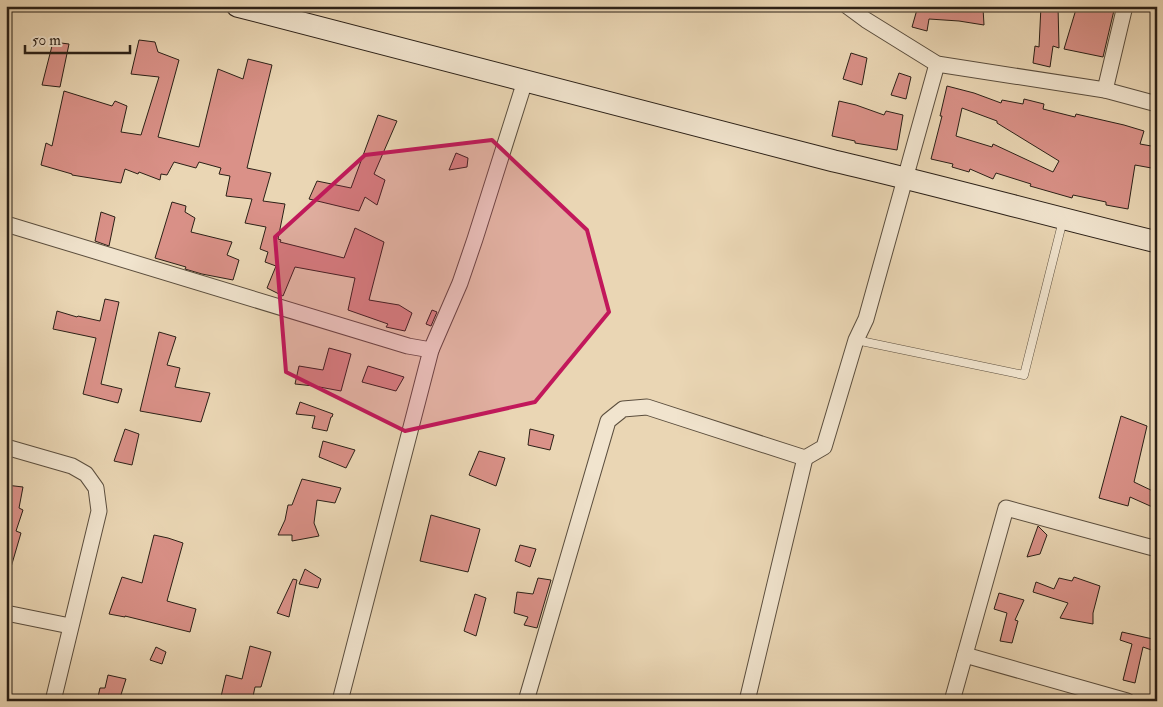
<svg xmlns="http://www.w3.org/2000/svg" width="1163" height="707" viewBox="0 0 1163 707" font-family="'IM FELL Double Pica',serif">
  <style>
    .building { fill: #da9188; stroke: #2b2017; fill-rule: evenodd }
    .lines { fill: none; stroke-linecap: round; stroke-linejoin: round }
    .lane-casing { stroke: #5b4e3e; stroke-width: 9 }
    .street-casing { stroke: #5b4e3e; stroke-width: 17 }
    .secondary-casing { stroke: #2b2017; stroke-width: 23 }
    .lane { stroke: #f1e4ce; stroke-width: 8 }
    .street { stroke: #f1e4ce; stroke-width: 15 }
    .secondary { stroke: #f1e4ce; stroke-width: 21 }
    .marked { fill: #c2185b; fill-opacity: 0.2; stroke: #c2185b; stroke-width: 4; stroke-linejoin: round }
  </style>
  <rect width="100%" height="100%" fill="#ead6b4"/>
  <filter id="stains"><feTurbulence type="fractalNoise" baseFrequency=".004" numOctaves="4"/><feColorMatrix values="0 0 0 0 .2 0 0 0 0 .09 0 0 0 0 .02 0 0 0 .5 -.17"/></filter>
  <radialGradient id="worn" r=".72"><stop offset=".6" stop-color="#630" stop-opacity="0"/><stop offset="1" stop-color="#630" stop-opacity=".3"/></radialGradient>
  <g class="building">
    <path d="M918,6h47l18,2 1,17 -25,-4 -30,-2 -2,12 -15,-4z"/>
    <path d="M1041,6h17l1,42 -6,-2 -3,21 -17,-4 2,-17 4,1z"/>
    <path d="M1077,6h38l-12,51 -39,-8z"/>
    <path d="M139,40l16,2 3,10 21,8 -21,77 41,10 19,-78 25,10 5,-20 24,6 -25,103 24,5 -8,28 22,3 -7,35 3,1 -1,2 64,16 11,-30 29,14 -15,58 30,5 13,8 -7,18 -19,-4 2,-3 -40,-14 7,-32 -60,-11 -12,29 -16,-8 9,-22 -11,-4 3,-10 -8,-3 6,-22 -21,-4 7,-24 -26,-3 4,-20 -11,-2 2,-6 -22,-6 -3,6 -22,-6 -7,13 -6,-1 -1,6 -21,-8 -1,2 -13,-5 -4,14 -49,-8v-1l-31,-9 5,-22 6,3 12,-55 48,15 3,-5 12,5 -6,26 20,3 18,-58 -28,-3z"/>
    <path d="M53,42l16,2 -9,43 -18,-2z"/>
    <path d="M851,53l16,5 -5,27 -19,-6z"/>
    <path d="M899,73l12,4 -5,22 -15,-4z"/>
    <path d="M947,86l27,7 27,10 1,-3 21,4 1,-5 20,5 -1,5 32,8 1,-3 48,11 20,6 -4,13 17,3v22l-22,-4 -7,44 -22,-4v-3l-33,-7 -1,3 -42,-12 1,-2 -35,-11 -3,6 -23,-10 -1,3 -17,-5 1,-3 -22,-5 11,-43h-2zM962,108l35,13v2l62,38 -6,11 -60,-28 -1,3 -36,-11z"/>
    <path d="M839,101l17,4 28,10 2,-4 17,4 -6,35 -42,-7v-2l-23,-5z"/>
    <path d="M378,115l19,6 -23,53 11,6 -8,25 -12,-8 -6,14 -50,-12 8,-18 34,7z"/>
    <path d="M456,153l12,5 -1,9 -18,3z"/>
    <path d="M172,202l14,4 -1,6 10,6 -4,14 41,10 -5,13 12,5 -6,20 -31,-6 -17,-5 1,-2 -31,-9z"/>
    <path d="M101,212l14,5 -6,29 -14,-5z"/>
    <path d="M105,299l14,3 -18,82 21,5 -4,14 -35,-9 13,-56 -43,-9 4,-18 20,6 1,-1 22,5z"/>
    <path d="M432,310l5,2 -6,14 -5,-2z"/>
    <path d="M159,332l17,5 -9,28 13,3 -5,19 35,6 -9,29 -61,-11z"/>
    <path d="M329,348l22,6 -10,37 -27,-5 -19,-2 4,-18 24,4z"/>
    <path d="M368,366l36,11 -8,14 -34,-9z"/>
    <path d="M300,402l33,12 -1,3h-1l-4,14 -15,-3 3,-12 -19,-2z"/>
    <path d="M1121,416l26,10 -13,56 23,11v16l-27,-12 -2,9 -29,-8z"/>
    <path d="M125,429l14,5 -7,31 -18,-4z"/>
    <path d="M530,429l24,6 -4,15 -22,-5z"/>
    <path d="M323,441l32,9 -9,18 -27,-11z"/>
    <path d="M479,451l26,7 -9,28 -27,-11z"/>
    <path d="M302,479l39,9 -6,15 -18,-3 -3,23 5,13 -27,5v-6h-14l7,-15 3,-15h4z"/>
    <path d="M6,485l17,2 -4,21 4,2 -7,21 5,2 -12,41h-3z"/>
    <path d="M431,515l49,14 -12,43 -48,-11z"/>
    <path d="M1038,526l9,9 -7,19 -13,3z"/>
    <path d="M154,535l14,3 15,5 -16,58 29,8 -6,23 -65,-16v1l-16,-3 13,-37 20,6z"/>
    <path d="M520,545l16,4 -6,18 -15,-6z"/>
    <path d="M305,569l16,10 -3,9 -19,-4z"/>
    <path d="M1074,577l26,9 -7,27v11l-33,-6 8,-15 -35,-11 3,-10 18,7 5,-11 13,3z"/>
    <path d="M538,578l13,2 -14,48 -13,-3 4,-8 -14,-4 3,-21 16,2z"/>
    <path d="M293,579l4,1 -8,37 -12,-4z"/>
    <path d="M999,593l25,7 -9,20 3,1 -6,22 -12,-2 7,-28 -13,-4z"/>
    <path d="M475,594l11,4 -10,38 -12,-5z"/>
    <path d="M1122,632l35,8v12l-14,-5 -8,36 -12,-3 9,-36 -12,-4z"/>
    <path d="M250,646l21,6 -10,35h-6l-3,14h-32l6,-26 16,4z"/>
    <path d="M156,647l10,5 -4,12 -12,-4z"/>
    <path d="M108,675l18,4 -7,22h-22l3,-13h5z"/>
  </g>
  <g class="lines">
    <g class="lane-casing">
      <path id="lane" d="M856,340l168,35 39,-155"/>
    </g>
    <g class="street-casing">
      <g id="street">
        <path d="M847,6l19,14 71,44 168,26 52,14"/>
        <path d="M1105,90l20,-84"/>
        <path d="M6,224l402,122 23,4 -91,351"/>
        <path d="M431,350l29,-67 15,-44 50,-158"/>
        <path d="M6,447l66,19 14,8 10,14 3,23 -46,190"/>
        <path d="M6,613l64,13"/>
        <path d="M965,655l162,46"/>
        <path d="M526,701l82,-280 15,-12 24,-2 158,51 19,-11 32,-107 10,-21 71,-255"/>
        <path d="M747,701l58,-243"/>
        <path d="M952,701l54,-193 151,41"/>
      </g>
    </g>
    <g class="secondary-casing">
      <path id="secondary" d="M237,6l597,155c108,25 215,55 323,81"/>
    </g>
    <use href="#lane" class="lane"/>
    <use href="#street" class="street"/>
    <use href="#secondary" class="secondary"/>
  </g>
  <path class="marked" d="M492,140l95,90 22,82 -74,90 -130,29 -119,-59 -11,-135 90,-82z"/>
  <rect width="1163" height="707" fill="none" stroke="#ead6b4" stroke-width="25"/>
  <rect x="8" y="8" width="1148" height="692" fill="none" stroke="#2b2017" stroke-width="2.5"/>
  <rect x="12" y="12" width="1138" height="682" fill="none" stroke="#2b2017"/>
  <path d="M25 45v8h105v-8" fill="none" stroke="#2b2017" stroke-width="2.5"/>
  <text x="32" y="45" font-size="15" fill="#2b2017" stroke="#f1e4ce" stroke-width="4" paint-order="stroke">50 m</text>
  <rect width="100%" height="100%" filter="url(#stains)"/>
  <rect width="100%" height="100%" fill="url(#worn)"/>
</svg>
